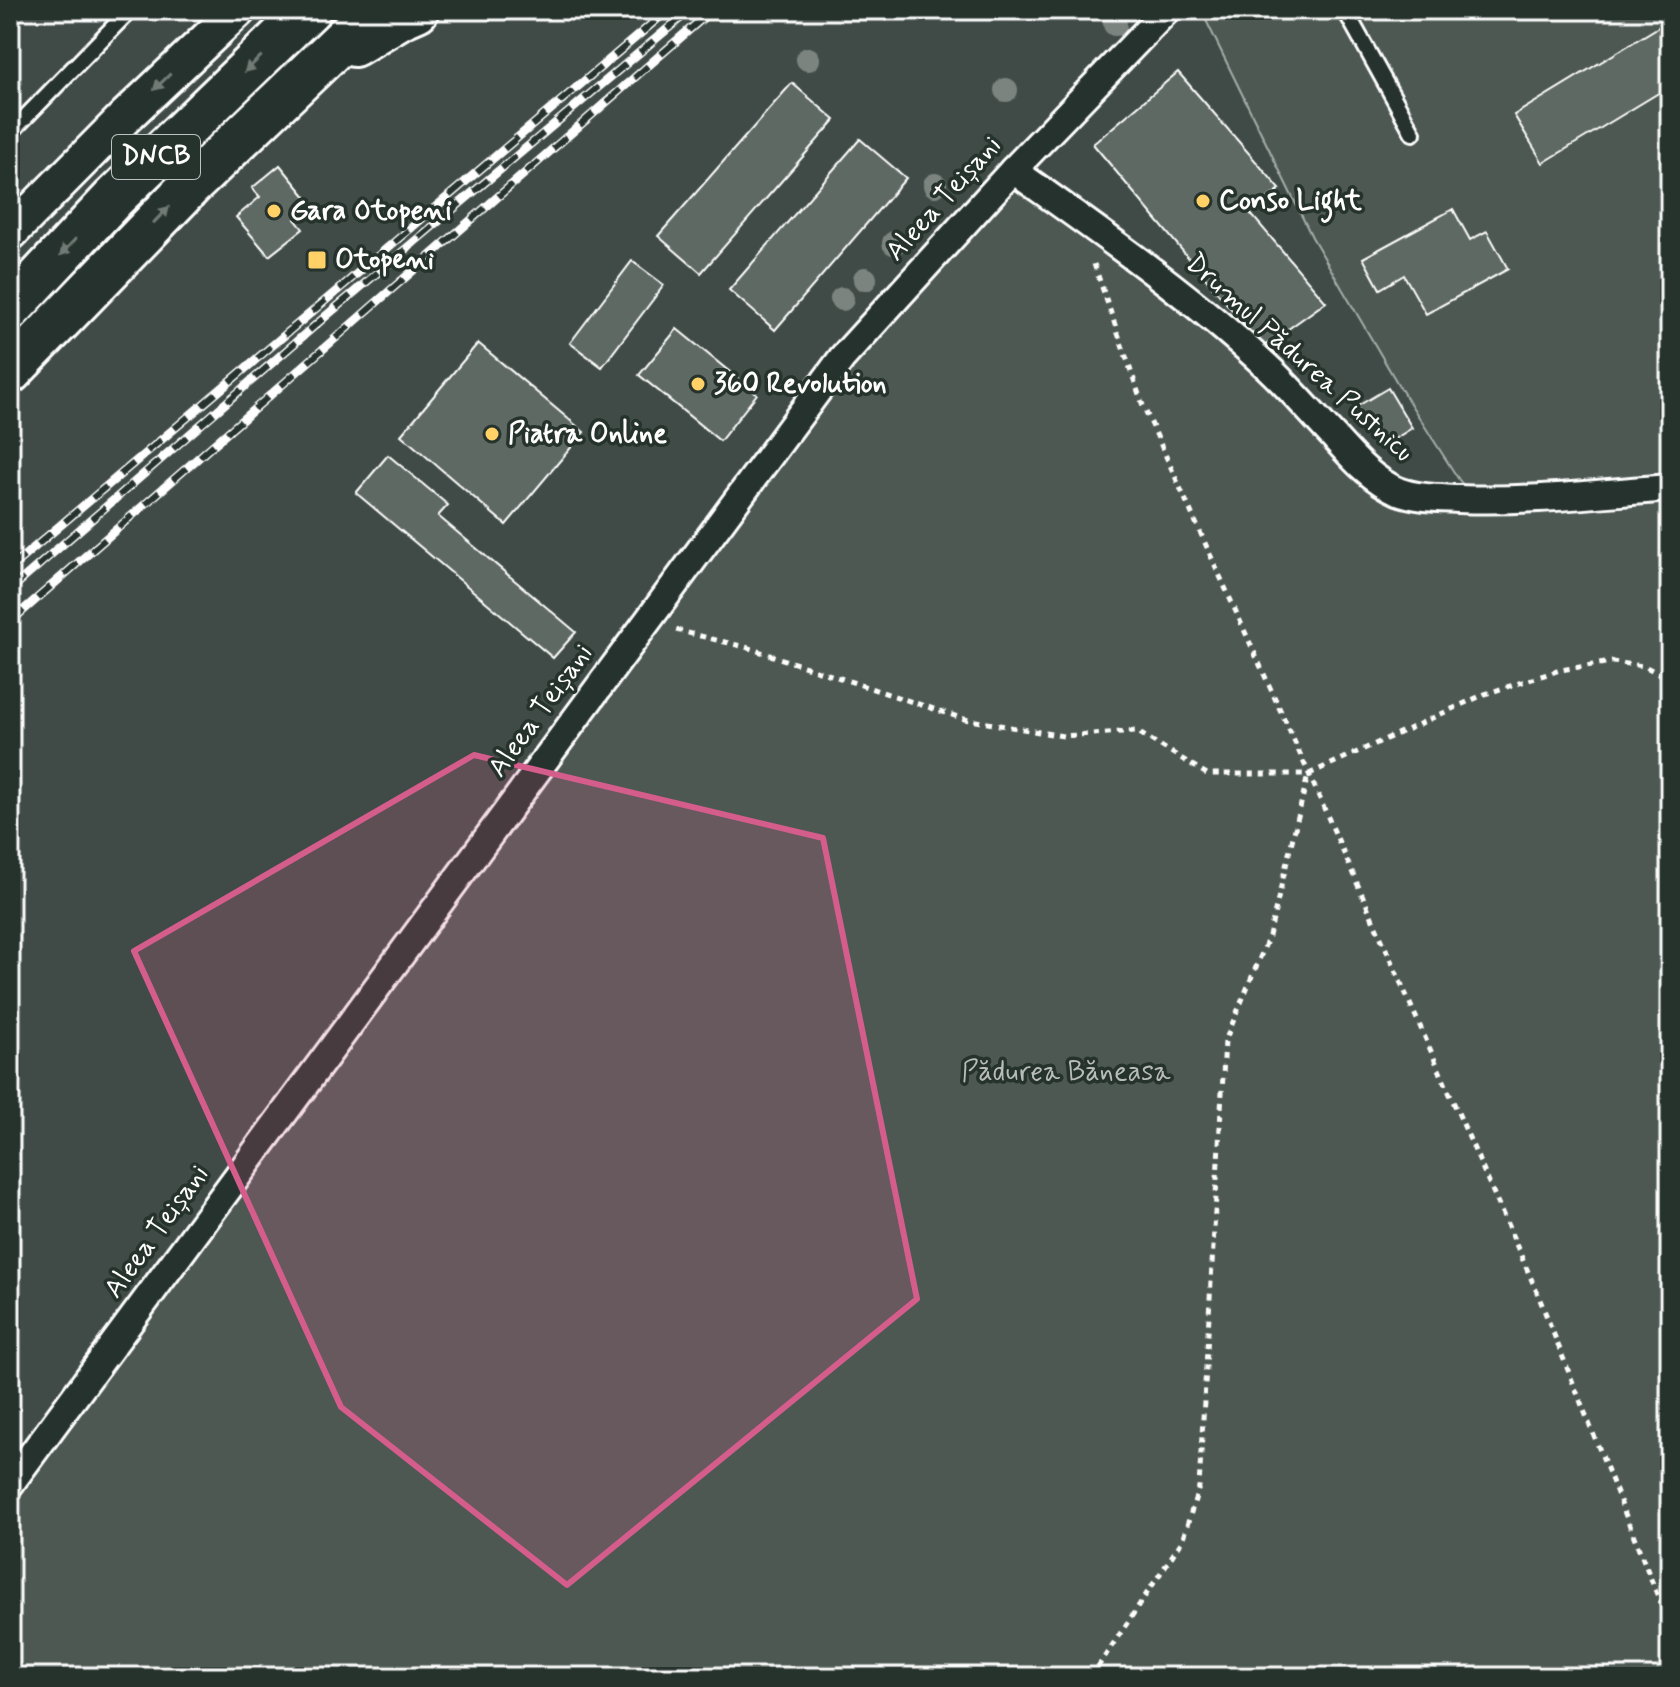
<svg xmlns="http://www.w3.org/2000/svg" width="1680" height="1687" viewBox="0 0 1680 1687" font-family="Mynerve,sans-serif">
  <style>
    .built { fill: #404c47 }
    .green { fill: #4d5853; stroke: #a6aca9; stroke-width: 2 }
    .building { fill: #5f6964; stroke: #fff; stroke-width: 2 }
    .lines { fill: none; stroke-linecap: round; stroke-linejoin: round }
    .service-casing { stroke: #fff; stroke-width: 20 }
    .minor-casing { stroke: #fff; stroke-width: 32 }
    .tertiary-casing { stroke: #fff; stroke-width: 40 }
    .primary-casing { stroke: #fff; stroke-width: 48 }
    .path { stroke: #fff; stroke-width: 5; stroke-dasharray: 6 6; stroke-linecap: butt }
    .service { stroke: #26332d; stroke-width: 14 }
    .minor { stroke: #26332d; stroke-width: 26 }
    .tertiary { stroke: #26332d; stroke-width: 34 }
    .primary { stroke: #26332d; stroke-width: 42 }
    .rail-casing { stroke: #fff; stroke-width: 9 }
    .rail { stroke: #26332d; stroke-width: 6; stroke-dasharray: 18; stroke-linecap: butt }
    .tree { fill: #7c8480 }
    .oneway { fill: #727a76 }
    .marked { fill: #d45d8c; fill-opacity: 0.2; stroke: #d45d8c; stroke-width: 6; stroke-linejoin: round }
    .poi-dot { fill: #ffd166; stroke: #26332d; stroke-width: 3 }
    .labels { text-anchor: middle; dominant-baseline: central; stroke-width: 7; stroke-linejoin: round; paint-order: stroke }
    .shield { fill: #26332d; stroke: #bec2c0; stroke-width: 2 }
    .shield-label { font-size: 26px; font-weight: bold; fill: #fff }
    .street-label { font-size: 28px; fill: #fff; stroke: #26332d }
    .poi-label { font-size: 28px; font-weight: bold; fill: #fff; stroke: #26332d; text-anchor: start }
    .park-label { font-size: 28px; fill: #b8bcba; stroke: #26332d }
  </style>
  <rect width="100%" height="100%" fill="#333f3a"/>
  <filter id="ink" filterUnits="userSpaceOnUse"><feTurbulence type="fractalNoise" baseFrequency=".0125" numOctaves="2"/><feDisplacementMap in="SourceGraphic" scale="16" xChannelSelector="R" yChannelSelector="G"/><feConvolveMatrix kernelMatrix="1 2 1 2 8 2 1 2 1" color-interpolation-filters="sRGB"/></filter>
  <g filter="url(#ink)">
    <path class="built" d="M10,10h1191l111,227 88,151 58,92 18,20 -1466,984z"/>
    <path class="green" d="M1201,10h469v1667h-1660v-193l832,-1126 171,-188 64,44 299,265 99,20 -16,-19 -60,-94 -87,-149z"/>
    <g class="building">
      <path d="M1670,20v66l-127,77 -29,-48z"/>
      <path d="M1178,72l102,117 -30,24 76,89 -63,45 -170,-203z"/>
      <path d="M792,83l43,37 -134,153 -43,-37z"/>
      <path d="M860,139l46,39 -131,152 -46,-40z"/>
      <path d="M280,165l32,39 -17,15 8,10 -34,27 -33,-39 24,-20 -8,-9z"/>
      <path d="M1453,209l17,31 17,-9 21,38 -82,45 -22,-39 -24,14 -17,-31z"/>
      <path d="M632,261l32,24 -62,82 -32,-24z"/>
      <path d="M677,329l80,65 -37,47 -81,-66z"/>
      <path d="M478,343l106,89 -78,93 -105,-90z"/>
      <path d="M1388,388l24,40 -32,20 -24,-41z"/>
      <path d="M388,455l60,50 -10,11 138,116 -23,26 -197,-165z"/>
    </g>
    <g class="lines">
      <g class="service-casing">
        <g id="service">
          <path d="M1345,10l68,123"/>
          <path d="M10,133l120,-123"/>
        </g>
      </g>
      <g class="minor-casing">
        <g id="minor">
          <path d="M1013,170c85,61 172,121 249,192 26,23 48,50 72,75 19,21 38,43 64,54 18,7 41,7 60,8 71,3 142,-6 212,-11"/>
          <path d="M10,1484l832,-1126 171,-188 154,-160"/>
        </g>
      </g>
      <g class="tertiary-casing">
        <path id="tertiary" d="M10,233l116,-117 112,-106"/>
      </g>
      <g class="primary-casing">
        <g id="primary">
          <path d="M354,45l47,-28 16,-7"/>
          <path d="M10,309l104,-111 195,-188"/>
          <path d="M10,372l181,-187 183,-175"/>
        </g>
      </g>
      <g class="path">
        <path d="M1094,264l48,139 167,371 228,518 133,335"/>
        <path d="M676,630l73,18 215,71 99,17 73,-5 71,43h102l176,-80 75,-24 52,-8 32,4 26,13"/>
        <path d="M1091,1677l91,-136 17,-54 26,-446 44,-105 39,-161"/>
      </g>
      <use href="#service" class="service"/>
      <use href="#minor" class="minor"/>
      <use href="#tertiary" class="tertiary"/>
      <use href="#primary" class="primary"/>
      <g class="rail-casing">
        <g id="rail">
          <path d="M10,568l658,-558"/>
          <path d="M10,590l316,-274 364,-306"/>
          <path d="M10,622l702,-612"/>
        </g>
      </g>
      <use href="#rail" class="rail"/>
    </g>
    <g class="tree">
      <circle cx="1115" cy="24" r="12"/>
      <circle cx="808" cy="59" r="12"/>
      <circle cx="1006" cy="90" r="12"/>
      <circle cx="935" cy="185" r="12"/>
      <circle cx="894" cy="243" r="12"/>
      <circle cx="865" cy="279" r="12"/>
      <circle cx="842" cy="299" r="12"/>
    </g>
    <defs><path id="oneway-solid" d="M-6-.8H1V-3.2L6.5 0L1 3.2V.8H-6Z" transform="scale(2)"/></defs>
    <g class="oneway">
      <use href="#oneway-solid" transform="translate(253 64) rotate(136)"/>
      <use href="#oneway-solid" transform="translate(162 82) rotate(136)"/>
      <use href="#oneway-solid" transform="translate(161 215) rotate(-46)"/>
      <use href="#oneway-solid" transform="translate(68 247) rotate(133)"/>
    </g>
  </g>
  <path class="marked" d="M474,755l349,83 94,461 -350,286 -226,-178 -207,-456z"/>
  <g class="poi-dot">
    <circle cx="1203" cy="201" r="8"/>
    <circle cx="274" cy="211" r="8"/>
    <rect x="307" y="250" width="20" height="20" rx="4"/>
    <circle cx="698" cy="384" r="8"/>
    <circle cx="492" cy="434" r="8"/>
  </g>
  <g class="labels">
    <rect class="shield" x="112" y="135" width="88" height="44" rx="6"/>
    <g class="shield-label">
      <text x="156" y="157">DNCB</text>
    </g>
    <g class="street-label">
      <text transform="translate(944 199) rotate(-48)">Aleea Teișani</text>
      <text transform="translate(1299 358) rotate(42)">Drumul Pădurea Pustnicu</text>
      <text transform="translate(541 711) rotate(-54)">Aleea Teișani</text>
      <text transform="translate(157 1232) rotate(-54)">Aleea Teișani</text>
    </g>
    <g class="poi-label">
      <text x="1219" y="201">Conso Light</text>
      <text x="290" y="211">Gara Otopeni</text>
      <text x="335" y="260">Otopeni</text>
      <text x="714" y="384">360 Revolution</text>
      <text x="508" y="434">Piatra Online</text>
    </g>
    <g class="park-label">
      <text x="1066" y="1072">Pădurea Băneasa</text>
    </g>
  </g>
  <rect width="1680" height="1687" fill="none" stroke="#26332d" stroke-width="40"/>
  <rect x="20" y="20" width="1640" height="1647" fill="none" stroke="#fff" stroke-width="3" filter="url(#ink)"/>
</svg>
